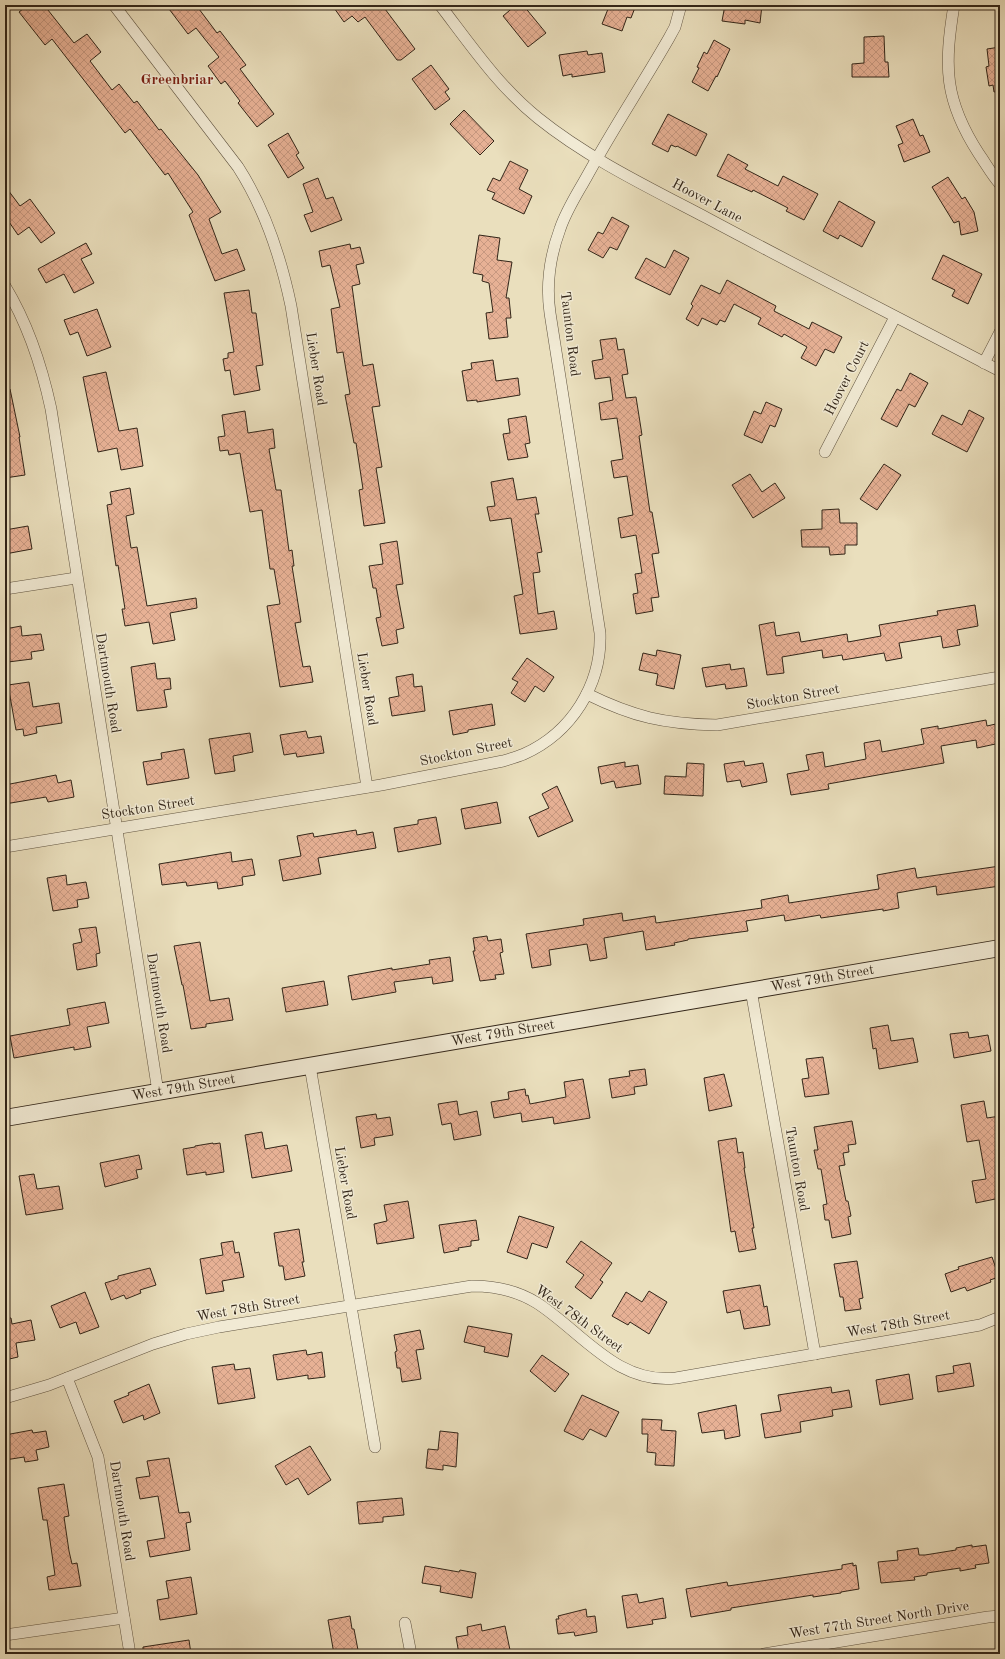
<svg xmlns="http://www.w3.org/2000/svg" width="1005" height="1659" viewBox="0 0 1005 1659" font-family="'Old Standard TT',serif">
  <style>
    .building { fill: url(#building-cross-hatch); stroke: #322518 }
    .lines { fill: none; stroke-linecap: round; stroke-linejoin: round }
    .street-casing { stroke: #605441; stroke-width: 12 }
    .secondary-casing { stroke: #322518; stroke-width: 18 }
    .street { stroke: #f1ead4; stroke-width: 11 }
    .secondary { stroke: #f1ead4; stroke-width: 16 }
    .labels { text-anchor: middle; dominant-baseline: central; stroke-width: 3; stroke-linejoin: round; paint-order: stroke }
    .street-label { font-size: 14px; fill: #322518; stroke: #f1ead4 }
    .neighbourhood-label { font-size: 15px; font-weight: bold; fill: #7a1f14; stroke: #f1ead4 }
  </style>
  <defs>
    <pattern id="building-cross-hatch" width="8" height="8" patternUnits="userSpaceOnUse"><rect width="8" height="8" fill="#e7b195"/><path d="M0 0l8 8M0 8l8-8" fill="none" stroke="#c79880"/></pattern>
  </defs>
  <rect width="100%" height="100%" fill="#eadfbd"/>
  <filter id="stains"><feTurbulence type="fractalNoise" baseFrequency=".005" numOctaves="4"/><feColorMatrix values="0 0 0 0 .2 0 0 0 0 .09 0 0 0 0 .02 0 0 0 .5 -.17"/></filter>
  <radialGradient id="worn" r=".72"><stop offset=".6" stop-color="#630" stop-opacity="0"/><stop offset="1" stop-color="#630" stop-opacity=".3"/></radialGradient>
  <g class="building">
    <path d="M28,5h16l30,38 13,-9 14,18 -11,9 22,29 7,-6 15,19 3,-2 22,29 2,-1 37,46 23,37 -12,7 13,35 15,-5 8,21 -30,11 -26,-66 4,-3 -25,-39 -3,2 -35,-46 -5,4 -73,-94 -7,6 -26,-33z"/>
    <path d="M166,5h30l21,28 3,-2 26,34 -6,4 34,45 -17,13 -19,-24 2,-2 -15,-20 -4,3 -13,-18 11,-9 -23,-29 -8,6z"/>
    <path d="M332,5h50l33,44 -14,11h-4l-32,-43 -7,5 -6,-6 -8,6z"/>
    <path d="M516,5h7l23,28 -18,14 -25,-31z"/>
    <path d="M599,5h37l-5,13 -4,-1 -5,14 -20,-7 6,-15z"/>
    <path d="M725,5h37l-2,18 -15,-3v4l-23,-3z"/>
    <path d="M884,36l1,26h3l1,15h-37v-13l12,-1v-26z"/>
    <path d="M714,40l16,9 -13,28 -1,-1 -8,15 -16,-9 7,-14 -2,-1 7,-15 3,2z"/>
    <path d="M1000,47v44l-6,1 -1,-7 -4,1 -3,-19 3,-1 -2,-17z"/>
    <path d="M587,51l1,4 14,-2 3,19 -33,5v-3l-9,2 -4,-21z"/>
    <path d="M431,65l18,24 -4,3 5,7 -15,11 -23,-31z"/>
    <path d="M464,110l30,31 -14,14 -30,-31z"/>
    <path d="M668,114l39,20 -11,22 -19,-10 -1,1 -5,-2 -3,7 -16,-8z"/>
    <path d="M913,119l7,17 3,-1 7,17 -26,10 -6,-17 5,-2 -7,-17z"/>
    <path d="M288,133l11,20 -3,2 8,13 -16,10 -20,-33z"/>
    <path d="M728,154l20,11 -3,4 33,17 5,-10 35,18 -14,26 -18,-9 2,-3 -35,-18 -1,2 -35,-16z"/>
    <path d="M510,161l18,9 -9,19 13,7 -8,18 -32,-15 3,-6 -8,-3 6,-12 7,3z"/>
    <path d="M948,177l14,22 3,-2 9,15 4,19 -17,4 -2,-14 -5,2 -22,-36z"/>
    <path d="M318,178l8,21 7,-2 9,23 -31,12 -7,-17 9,-3 -10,-28z"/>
    <path d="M5,186l15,20 10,-7 25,34 -14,10 -12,-16 -11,8 -13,-19z"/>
    <path d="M839,201l36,21 -13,25 -22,-12 -2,4 -15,-8z"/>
    <path d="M612,217l17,9 -12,24 -7,-3 -7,11 -15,-8 10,-18 5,2z"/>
    <path d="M479,235l21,3 -3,22 15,2 -6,36h3l2,20h-5l2,19 -19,2 -3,-26 7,-1 -4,-29 -7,-2 1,-6 -10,-2z"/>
    <path d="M86,243l6,11 -11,5 13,24 -20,10 -10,-19 -18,9 -8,-14z"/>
    <path d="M350,244l1,5 9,-2 4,16 -8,2 4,19 -8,2 11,80 10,-2 7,42 -8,1 10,60 -6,1 9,55 -21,3 -5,-36 4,-1 -7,-46h-2l-9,-48 5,-1 -7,-42 -6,1 -6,-44 9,-2 -10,-42 -8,2 -3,-16z"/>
    <path d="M674,250l15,8 -19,37 -35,-17 11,-20 19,10z"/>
    <path d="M943,255l39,19 -14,30 -16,-8 3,-6 -23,-11z"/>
    <path d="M727,280l49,26 -2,5 35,18 3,-7 30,15 -8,16 -9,-4 -9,17 -15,-8 6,-11 -23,-13 -2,3 -24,-13 3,-6 -27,-14 -9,18 -5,-2 -3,5 -15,-7 -4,8 -12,-7 7,-13 -2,-2 10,-19 19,9z"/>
    <path d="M249,290l3,23h4l7,52 -7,1 4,24 -26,5 -4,-25 -5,1 -2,-12 5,-1v-5l6,-1 -10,-59z"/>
    <path d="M97,309l14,38 -24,9 -9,-24 -8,3 -6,-15z"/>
    <path d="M616,338l2,12 6,-1 4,25 -6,1 4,23 10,-1 6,38 -3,1 11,76h2l7,41 -7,1 7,43 -8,1 2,13 -17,3 -3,-20 5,-1 -3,-19 7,-1 -6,-38 -15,3 -3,-20 15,-3 -6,-39 -13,2 -3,-17 12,-2 -6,-41 -16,2 -2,-17 14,-3 -3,-23 -15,2 -3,-18 11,-2 -3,-19z"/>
    <path d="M493,360l3,21 22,-3 2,17 -43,7v-2l-10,1 -5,-30 10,-2 -1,-6z"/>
    <path d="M106,372l13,59 18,-3 6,38 -22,4 -4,-22 -19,4 -15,-75z"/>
    <path d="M910,373l18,10 -13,24 -6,-3 -12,23 -16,-8 16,-30 4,2z"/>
    <path d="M10,389l10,48h-1l6,38 -20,3v-88z"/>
    <path d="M766,402l16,7 -7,18 -5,-2 -8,18 -18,-8 10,-24 7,3z"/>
    <path d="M969,410l15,8 -17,34 -35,-18 10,-19 20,10z"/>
    <path d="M245,411l3,22 25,-4 2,19 -6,1 7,41h5l8,61 3,-1 2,16h-2l9,56 -6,1 8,44 7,-1 3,16 -33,5 -13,-81 13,-2 -6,-35h-4l-8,-59 -12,2 -10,-59 -11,2 -1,-5 -8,1 -2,-14 7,-1 -3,-21z"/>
    <path d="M526,416l4,27 -5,1 3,13 -20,3 -5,-26 7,-1 -2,-14z"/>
    <path d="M884,464l17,11 -24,35 -17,-11z"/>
    <path d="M750,474l12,18 13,-9 10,15 -32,20 -21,-33z"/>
    <path d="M513,478l4,22 19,-3 3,17h-4l7,38 -5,1 3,19 -7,1 5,41 16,-3 3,18 -37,5 -6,-38 9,-2 -12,-76 -21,3 -3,-14 8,-1 -4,-24z"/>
    <path d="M130,488l4,26 -8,2 5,32 6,-1 10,59 49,-8 1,10 -27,5 5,27 -22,4 -4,-22 -24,4 -3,-17h3l-7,-44 -2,1 -9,-61 5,-1 -2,-12z"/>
    <path d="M839,509l1,14h17v22h-12v9l-15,1 -1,-8h-27l-1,-17 21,-1v-19z"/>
    <path d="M28,526l4,23 -27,5v-24z"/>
    <path d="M397,541l6,43 -7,1 8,43 -8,2 2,13 -16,3 -6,-28 5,-1 -5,-29h-3l-4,-22 14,-2 -3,-20z"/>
    <path d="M975,605l3,21 -21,4 3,15 -17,3 -2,-12 -42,7 3,15 -16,3 -2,-8 -41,7 -1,-5 -19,3 -1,-8 -40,7 2,16 -17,2 -8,-50 15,-3 2,14 23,-4 2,10 46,-8 1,8 33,-6 -2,-11 59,-10 -1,-4z"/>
    <path d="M21,626l1,10 19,-2 3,16 -13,2 1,7 -24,3 -3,-17v-16z"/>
    <path d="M657,650l24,5 -7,34 -18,-4 2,-11 -19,-4 4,-17 13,3z"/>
    <path d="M527,658l27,19 -10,15 -9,-6 -10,16 -14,-9 7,-11 -6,-3z"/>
    <path d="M155,663l2,16 13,-1 1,11 -7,1 3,17 -30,4 -6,-44z"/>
    <path d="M730,664l1,6 13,-2 3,18 -21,3 -1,-5 -19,3 -4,-19z"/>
    <path d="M413,674l1,13 8,-1 3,25 -33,5 -3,-18 10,-2 -3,-19z"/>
    <path d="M29,682l4,25 26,-4 3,20 -26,4 1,6 -13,3 -1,-7 -7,1 -8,-45z"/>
    <path d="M492,704l3,21 -27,5v2l-15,3 -4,-24z"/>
    <path d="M986,720l1,6 13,-3v20l-23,5 -1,-8 -35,6 3,17 -116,21 1,5 -38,6 -4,-21 22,-4 -3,-15 17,-3 2,15 41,-8 -2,-16 16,-3 2,12 42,-8 -3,-15 17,-3v3z"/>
    <path d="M306,731l2,7 13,-2 3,17 -27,4 -1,-4 -12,2 -4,-20z"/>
    <path d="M250,733l3,19 -20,4 2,15 -20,3 -6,-35z"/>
    <path d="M184,749l5,29 -42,7 -4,-23 19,-3 -1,-6z"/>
    <path d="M744,761l1,5 18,-3 4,19 -25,5 -2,-7 -13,2 -3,-18z"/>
    <path d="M625,762v5l13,-2 3,19 -25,4 -2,-7 -13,3 -3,-17z"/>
    <path d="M687,763l17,1 -1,32 -39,-2 1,-18 21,1z"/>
    <path d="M56,775l2,8 13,-3 3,17 -26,5 -2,-5 -41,7v-19z"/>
    <path d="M557,786l16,35 -35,16 -9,-20 20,-9 -7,-14z"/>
    <path d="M497,802l4,21 -36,6 -4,-20z"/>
    <path d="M436,817l5,27 -43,8 -4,-24 24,-4v-4z"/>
    <path d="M356,830l1,5 16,-3 3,16 -58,10 3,16 -38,7 -4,-21 22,-4 -4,-20 16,-3 1,4z"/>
    <path d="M231,852l1,10 20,-3 3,16 -13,2 1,8 -25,4 -1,-7 -30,4 -1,-4 -24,3 -3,-21z"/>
    <path d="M1000,866v20l-63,9 -1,-9 -39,7 2,15 -16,3v-2l-62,9 -1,-3 -35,6 -1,-6 -38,6 2,10 -60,8v1l-14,3 1,2 -29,5 -3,-19 -39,7 3,20 -17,3 -3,-17 -38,6 2,15 -19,3 -6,-34 58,-9 -1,-6 39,-6 1,8 32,-5 1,7 106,-15 -1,-8 27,-5 1,8 90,-14 -2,-14 38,-7 2,10z"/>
    <path d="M66,875l1,10 19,-3 3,16 -12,2 1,7 -25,4 -6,-33z"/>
    <path d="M96,927l4,26 -4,1 1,12 -20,4 -4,-26 9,-2 -3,-13z"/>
    <path d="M487,936l1,5 13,-2 2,13 -3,1 4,21 -9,1 1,4 -16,2 -7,-30h2l-2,-13z"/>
    <path d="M200,942l10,59 19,-3 4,22 -27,4v3l-15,2 -8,-44h-1l-8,-39z"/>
    <path d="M450,957l3,24 -20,3 -1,-7 -38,5 2,10 -44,8 -4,-24 44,-8v2l38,-6 -1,-4z"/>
    <path d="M324,981l4,24 -42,7 -4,-24z"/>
    <path d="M105,1002l4,21 -22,4 4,20 -17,3v-3l-60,11 -4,-22 60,-11 -3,-16z"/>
    <path d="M888,1025l3,16 22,-3 5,24 -39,7 -3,-21 -3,1 -3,-21z"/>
    <path d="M968,1032l1,6 19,-3 3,16 -37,7 -4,-24z"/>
    <path d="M823,1057l6,37 -24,3 -3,-18 7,-1 -3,-19z"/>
    <path d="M645,1069l2,16 -13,2 1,7 -23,4 -3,-19 21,-3 -1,-5z"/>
    <path d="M724,1074l8,32 -23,5 -5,-33z"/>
    <path d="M583,1079l7,39 -36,6 -1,-7 -31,5 -1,-9 -27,5 -3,-16 18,-3 -1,-7 17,-3 1,7 2,-1 2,9 36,-7 -2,-15z"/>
    <path d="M457,1101l2,14 18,-4 4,24 -27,5 -3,-17 -9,2 -4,-21z"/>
    <path d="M984,1101l3,17 13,-2v82l-24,5 -4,-22 14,-2 -7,-39 -12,2 -6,-37z"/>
    <path d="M376,1114l1,5 13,-2 3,18 -19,3 1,7 -14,3 -5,-31z"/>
    <path d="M852,1121l4,23 -8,1 1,7 -6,1 2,12 -6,1 7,35h2l3,15 -3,1 3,17 -19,4 -3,-18h-4l-2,-15 4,-1 -6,-35h-3l-4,-19h4l-4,-23z"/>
    <path d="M262,1132l3,17 22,-4 5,26 -40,7 -7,-43z"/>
    <path d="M736,1138l2,15 5,-1 2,16h-1l10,60h-2l4,21 -17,3 -4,-21 -4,1 -13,-91z"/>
    <path d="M213,1143v1l7,-1 4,29 -18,3v-3l-19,3 -4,-26 12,-2v-1z"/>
    <path d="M139,1155l3,14 -6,1 2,8 -33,9 -5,-24z"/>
    <path d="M34,1174l3,15 22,-3 4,23 -37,6 -7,-39z"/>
    <path d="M408,1201l6,37 -37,6 -3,-20 13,-3 -3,-16z"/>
    <path d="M519,1216l35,11 -7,21 -15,-5 -5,16 -20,-7z"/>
    <path d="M476,1220l3,20 -8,1v5l-13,2 1,2 -15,3 -5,-28z"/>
    <path d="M299,1229l5,33h-2l3,14 -20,4 -2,-14h-4l-5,-33z"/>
    <path d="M233,1241l2,12 4,-1 5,25 -22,4 2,10 -18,3 -6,-35 23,-4 -2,-12z"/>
    <path d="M581,1241l31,22 -12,17 3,2 -12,17 -16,-12 9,-12 -18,-13z"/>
    <path d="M992,1257l7,20 -9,3 1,2 -24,9 -2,-4 -14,5 -6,-18 14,-5 -1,-2z"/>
    <path d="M857,1261l6,37 -4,1 2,10 -16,2 -2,-14h-3l-6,-33z"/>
    <path d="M150,1268l6,17 -16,5 1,3 -15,6 -2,-4 -13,5 -6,-17 13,-4v-3z"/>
    <path d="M760,1285l4,22 3,-1 3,19 -26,4 -4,-19 -13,3 -4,-22z"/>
    <path d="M649,1291l18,11 -18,32 -19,-12 -2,3 -16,-9 14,-24 16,10z"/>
    <path d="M85,1292l14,35 -19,7 -4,-12 -16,6 -9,-22z"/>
    <path d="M5,1318h6l1,6 19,-4 4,20 -19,3 2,14 -13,3z"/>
    <path d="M468,1326l44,8 -4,23 -24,-5 1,-5 -21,-5z"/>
    <path d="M420,1330l4,19 -8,1 5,29 -19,3 -2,-14h-3l-2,-16 2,-1 -3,-16z"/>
    <path d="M306,1350l1,5 15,-3 3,25 -17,2v-4l-31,5 -4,-25z"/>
    <path d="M542,1355l27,19 -14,18 -25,-21z"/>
    <path d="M970,1363l4,23 -36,6 -2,-16 18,-3 -1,-7z"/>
    <path d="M234,1364l1,6 15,-2 5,30 -37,6 -6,-37z"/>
    <path d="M909,1374l4,25 -33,6 -4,-25z"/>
    <path d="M149,1384l11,29 -16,7 -1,-5 -20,8 -9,-22 15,-6 -1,-2z"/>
    <path d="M831,1387l1,6 17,-3 3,17 -20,3 1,6 -33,6 1,10 -36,6 -4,-24 20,-3 -3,-16z"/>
    <path d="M582,1395l37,17 -13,25 -16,-8 -7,11 -19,-9z"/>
    <path d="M736,1405l4,31 -15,3 -1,-9 -22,3 -4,-20z"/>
    <path d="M642,1419l20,1 -1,10 15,1 -2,35 -19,-1 1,-12 -9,-1 1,-18h-6z"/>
    <path d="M32,1430l1,3 13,-2 3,16 -13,3 2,10 -13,2 -1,-5 -19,3v-25z"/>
    <path d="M440,1431l18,2 -2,34 -13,-2v5l-17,-2 2,-19 10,1z"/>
    <path d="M310,1446l21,34 -23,15 -10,-17 -12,7 -11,-19z"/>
    <path d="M169,1458l10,55 10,-1 2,10 -5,1 4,27 -40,7 -3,-16 18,-3 -7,-42 -18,3 -4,-21 14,-2 -3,-15z"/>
    <path d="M64,1484l5,32 -5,1 5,34 3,13 5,-1 4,23 -32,4 -2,-13 8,-2 -8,-55h-4l-5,-32z"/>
    <path d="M402,1498l2,17 -21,2v5l-24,2 -2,-22z"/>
    <path d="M972,1545v2l14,-2 3,18 -14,2 1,3 -16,3v-3l-33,5v2l-13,2 1,3 -34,3 -3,-21 20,-2 -1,-9 21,-3 1,7h6l31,-5v-2z"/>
    <path d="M853,1563v3l3,-1 3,24 -18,3v1l-28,4v-2l-82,13v2l-40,7 -5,-28 41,-7 1,4 114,-17v-4z"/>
    <path d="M425,1566l34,6 1,-2 16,3 -4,25 -32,-6 1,-6 -19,-3z"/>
    <path d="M191,1577l6,37 -37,6 -3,-20 12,-2 -3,-17z"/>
    <path d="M637,1594l2,9 24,-5 3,20 -14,2 1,4 -26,4 -5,-32z"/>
    <path d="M586,1609l1,8 8,-1 2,16 -22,4 -1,-4 -16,2 -2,-15h3l-1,-3z"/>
    <path d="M350,1616l2,13h2l4,21h-3l1,4h-22l-6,-34z"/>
    <path d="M481,1624l1,7 23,-5 5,24 -22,4h-29l-3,-17 12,-2 -1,-8z"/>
    <path d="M189,1640l2,14h-48v-7z"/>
  </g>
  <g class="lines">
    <g class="street-casing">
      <g id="street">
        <path d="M114,5l124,162c27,42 43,91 53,139l76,481"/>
        <path d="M440,5c30,39 59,82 98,113 51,41 112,70 169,100 97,52 196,102 293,153"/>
        <path d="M954,5c-10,62 -10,95 25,149 7,10 13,21 21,30"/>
        <path d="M5,286c23,38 37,81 46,123l107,683"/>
        <path d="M984,363l16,-31"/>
        <path d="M825,452l70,-135"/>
        <path d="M5,589l71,-11"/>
        <path d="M587,694c47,23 77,30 130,31l283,-48"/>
        <path d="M5,847l376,-62 122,-24c7,-2 14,-4 21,-7 47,-21 78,-69 76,-121l-50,-320c-4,-28 0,-57 10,-84 6,-18 17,-35 26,-51 26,-48 56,-93 83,-140l6,-11 6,-22"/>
        <path d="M751,990l64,364"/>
        <path d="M310,1066l65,381"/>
        <path d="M67,1378l31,79 32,197"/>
        <path d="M5,1398l44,-13 104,-41 33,-10 33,-7 253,-41c23,0 46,5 65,17 45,29 80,82 139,75l276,-48 28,-5 20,-8"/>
        <path d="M405,1623l6,31"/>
        <path d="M5,1635l119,-17"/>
        <path d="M764,1654l224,-37 12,-1"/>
      </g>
    </g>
    <g class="secondary-casing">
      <g id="secondary">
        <path id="s1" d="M5,1118l995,-170"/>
      </g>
    </g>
    <use href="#street" class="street"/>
    <use href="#secondary" class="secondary"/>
  </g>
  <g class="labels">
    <g class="street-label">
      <text transform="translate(707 201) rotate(28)">Hoover Lane</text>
      <text transform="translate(570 334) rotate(83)">Taunton Road</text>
      <text transform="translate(316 369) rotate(81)">Lieber Road</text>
      <text transform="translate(847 378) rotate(-63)">Hoover Court</text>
      <text transform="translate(108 683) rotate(81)">Dartmouth Road</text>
      <text transform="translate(367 689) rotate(81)">Lieber Road</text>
      <text transform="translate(793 697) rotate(-10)">Stockton Street</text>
      <text transform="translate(466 752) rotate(-12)">Stockton Street</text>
      <text transform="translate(148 808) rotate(-9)">Stockton Street</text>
      <text stroke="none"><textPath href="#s1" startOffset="829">West 79th Street</textPath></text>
      <text transform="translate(159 1003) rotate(81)">Dartmouth Road</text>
      <text stroke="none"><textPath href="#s1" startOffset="505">West 79th Street</textPath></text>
      <text stroke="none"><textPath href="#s1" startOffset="181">West 79th Street</textPath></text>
      <text transform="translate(797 1169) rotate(80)">Taunton Road</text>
      <text transform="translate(345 1183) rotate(80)">Lieber Road</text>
      <text transform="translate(248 1308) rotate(-10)">West 78th Street</text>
      <text transform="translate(579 1319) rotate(36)">West 78th Street</text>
      <text transform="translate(898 1324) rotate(-10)">West 78th Street</text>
      <text transform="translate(122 1511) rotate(81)">Dartmouth Road</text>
      <text transform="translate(879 1620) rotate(-9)">West 77th Street North Drive</text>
    </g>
    <g class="neighbourhood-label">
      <text x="177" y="80">Greenbriar</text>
    </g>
  </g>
  <rect width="1005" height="1659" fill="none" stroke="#eadfbd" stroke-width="20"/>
  <rect x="6" y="6" width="993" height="1647" fill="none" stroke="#322518" stroke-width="2"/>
  <rect x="10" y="10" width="985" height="1639" fill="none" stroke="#322518"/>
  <rect width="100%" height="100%" filter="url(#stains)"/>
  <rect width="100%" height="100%" fill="url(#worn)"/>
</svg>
